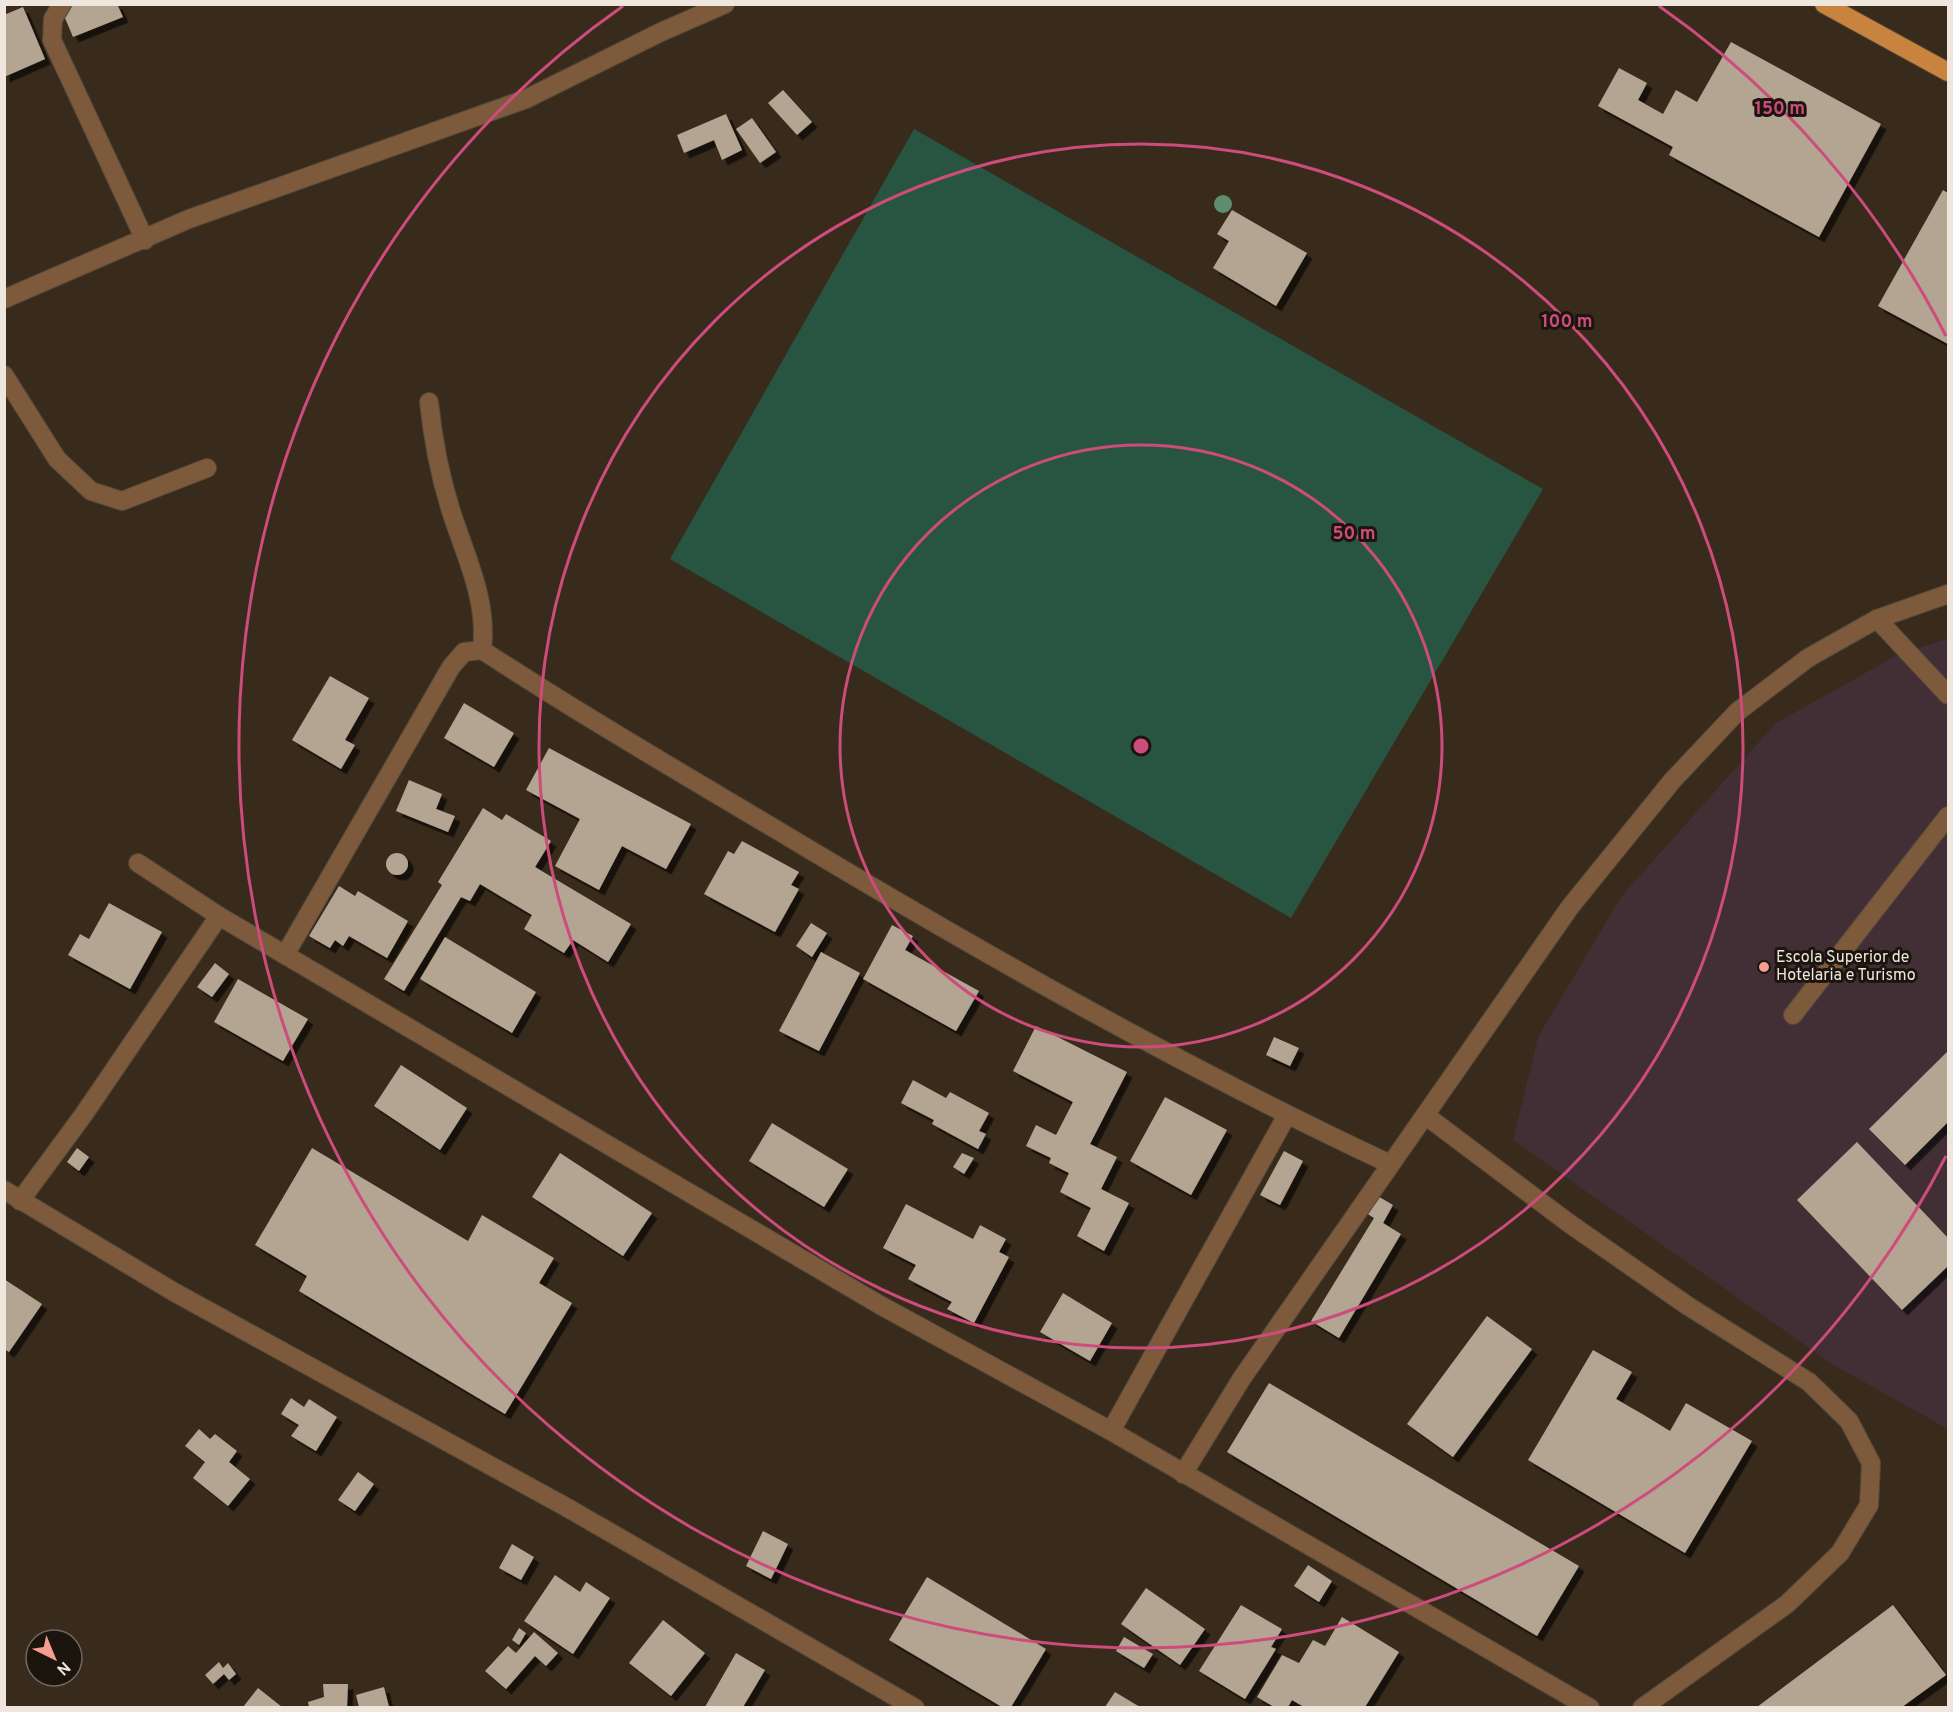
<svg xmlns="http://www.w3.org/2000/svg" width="1953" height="1712" viewBox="0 0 1953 1712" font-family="Overpass,sans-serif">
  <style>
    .education { fill: #422f36 }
    .green { fill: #275542 }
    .building { fill: #b4a492; filter: url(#shadow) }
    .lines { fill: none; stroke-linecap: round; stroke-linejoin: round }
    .minor-casing { stroke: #55493b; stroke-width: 20 }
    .major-casing { stroke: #55493b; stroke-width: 20 }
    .minor { stroke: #7c5a3b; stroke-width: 18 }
    .major { stroke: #c8843e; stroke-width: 18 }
    .tree { fill: #5d8d6e }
    .ring { fill: none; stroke: #cd4c7c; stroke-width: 3 }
    .poi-dot { fill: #f59d8f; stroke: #1b150e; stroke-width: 2 }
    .labels { text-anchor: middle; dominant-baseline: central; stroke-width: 6; stroke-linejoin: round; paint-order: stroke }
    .poi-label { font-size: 16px; fill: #efe7dd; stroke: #1b150e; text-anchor: start }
    .centre { fill: #cd4c7c; stroke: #1b150e; stroke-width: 3 }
    .ring-label { font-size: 18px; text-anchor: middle; font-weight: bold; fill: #cd4c7c; stroke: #1b150e; stroke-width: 6; stroke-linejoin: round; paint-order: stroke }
  </style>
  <defs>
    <filter id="shadow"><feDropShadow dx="5.5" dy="5.5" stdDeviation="0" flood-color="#0009"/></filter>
  </defs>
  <rect width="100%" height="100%" fill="#382b1c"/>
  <path class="education" d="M1948,639v790l-116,-65 -319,-224 25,-103 83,-140 155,-174 125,-70z"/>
  <path class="green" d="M914,129l629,360 -252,429 -621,-359z"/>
  <g class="building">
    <path d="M76,4h41l6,13 -50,20 -11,-26z"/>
    <path d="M23,7l22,52 -41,18v-62z"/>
    <path d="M1731,42l150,82 -62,113 -150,-82 4,-8 -75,-41 21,-38 28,15 -9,17 25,14 13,-24 21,12z"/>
    <path d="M783,90l29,32 -15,13 -29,-32z"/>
    <path d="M726,114l16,36 -20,10 -8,-20 -30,13 -7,-18z"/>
    <path d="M752,118l24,34 -16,11 -24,-34z"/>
    <path d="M1943,190l5,3v151l-70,-38z"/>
    <path d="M1232,210l75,43 -31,53 -63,-38 16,-27 -12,-7z"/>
    <path d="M330,676l39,22 -24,42 10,5 -14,24 -49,-29z"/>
    <path d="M464,703l50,30 -20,34 -50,-29z"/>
    <path d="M549,748l142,76 -25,45 -44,-23 -23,44 -44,-24 25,-47 -54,-29z"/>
    <path d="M409,780l33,14 -6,15 19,7 -7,16 -52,-21z"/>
    <path d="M483,808l19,12 4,-6 45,27 -16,26 96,57 -23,38 -35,-22 -9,13 -40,-24 8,-14 -52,-31 -10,17 -9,-4 -57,94 -20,-12 58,-94 -4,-3z"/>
    <path d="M742,841l57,31 -8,13 8,4 -24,43 -71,-38 24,-43 6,3z"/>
    <circle cx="397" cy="864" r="11"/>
    <path d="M339,886l16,10 3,-5 50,30 -21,37 -38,-22 -6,10 -8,-6 -5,8 -21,-12z"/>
    <path d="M109,903l53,29 -32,57 -62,-34 12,-21 9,5z"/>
    <path d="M811,923l16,10 -15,24 -16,-11z"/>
    <path d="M892,925l21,11 -8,14 74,41 -23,40 -93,-52z"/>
    <path d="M445,937l91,55 -24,41 -92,-54z"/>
    <path d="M821,952l39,21 -41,78 -40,-20z"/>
    <path d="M215,963l14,11 -17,23 -15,-10z"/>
    <path d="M238,979l70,40 -25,42 -69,-39z"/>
    <path d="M1036,1026l91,46 -37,72 27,13 -16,32 28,14 -25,48 -27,-15 14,-28 -31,-16 9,-19 -20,-10 2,-5 -25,-12 10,-21 20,10 17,-33 -60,-31z"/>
    <path d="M1274,1037l25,11 -9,18 -24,-11z"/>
    <path d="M1948,1051v71l-43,43 -36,-36z"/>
    <path d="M401,1065l66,43 -27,42 -66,-44z"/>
    <path d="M913,1080l33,18 4,-6 39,21 -10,18 7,3 -8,15 -46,-25 2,-4 -33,-17z"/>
    <path d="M1165,1097l62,33 -36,65 -61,-34z"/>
    <path d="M772,1123l76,46 -24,38 -75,-46z"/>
    <path d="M1857,1142l91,96v28l-46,44 -105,-110z"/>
    <path d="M77,1148l12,9 -10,14 -12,-9z"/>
    <path d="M312,1148l156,93 14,-26 72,43 -15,25 33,20 -67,111 -206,-123 8,-15 -52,-31z"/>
    <path d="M1284,1151l19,10 -23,44 -20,-10z"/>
    <path d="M560,1153l92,60 -29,43 -91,-59z"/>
    <path d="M962,1153l12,5 -10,16 -11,-7z"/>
    <path d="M1376,1195l17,10 -10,18 18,11 -62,104 -28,-17 63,-103 -8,-5z"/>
    <path d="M906,1204l67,35 7,-14 26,14 -7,13 10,5 -35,66 -27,-14 5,-7 -44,-23 8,-14 -33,-17z"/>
    <path d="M4,1279l38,25 -33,48 -5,-3z"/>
    <path d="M1063,1293l49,30 -22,38 -50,-29z"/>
    <path d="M1487,1316l45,33 -79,108 -46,-33z"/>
    <path d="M1593,1350l39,22 -16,27 28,16 26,16 16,-28 66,38 -67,112 -157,-93z"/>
    <path d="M1269,1383l310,183 -42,70 -310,-184z"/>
    <path d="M291,1398l13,9 5,-8 28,18 -21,34 -25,-15 8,-11 -18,-11z"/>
    <path d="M199,1429l11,10 5,-5 22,17 -8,11 21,17 -22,27 -35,-28 12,-16 -20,-16z"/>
    <path d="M358,1472l16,12 -19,27 -17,-11z"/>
    <path d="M763,1531l25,13 -17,35 -25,-13z"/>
    <path d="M512,1544l22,13 -13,23 -22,-12z"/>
    <path d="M1308,1565l24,16 -13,21 -25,-16z"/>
    <path d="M555,1575l25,17 6,-10 24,16 -37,56 -49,-33z"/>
    <path d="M927,1577l119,72 -35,58h-9l-113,-67z"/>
    <path d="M1146,1588l59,41 -25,36 -59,-41z"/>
    <path d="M1241,1605l41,24 -11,18 5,2 -31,50 -46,-28z"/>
    <path d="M1893,1605l53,70 -44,32h-145z"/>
    <path d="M1342,1617l57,35 -34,55h-61l-12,-7 -4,7h-14l-17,-10 25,-42 17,8 14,-23 12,6z"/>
    <path d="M663,1620l42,33 -34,43 -42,-33z"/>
    <path d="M519,1628l7,5 -7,12 -7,-5z"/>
    <path d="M534,1632l24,21 -12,13 -11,-10 -29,33 -21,-18 23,-25 8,7z"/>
    <path d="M1124,1637l29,17 -9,14 -28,-17z"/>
    <path d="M736,1653l29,17 -22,37h-38z"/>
    <path d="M219,1662l4,6 5,-5 8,11 -7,6 -5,-6 -11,10 -8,-9z"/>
    <path d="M323,1684h25l-1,23h-38l-1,-5 16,-5z"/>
    <path d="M384,1687l5,20h-30l-3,-12z"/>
    <path d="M258,1688l24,19h-39z"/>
    <path d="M1115,1692l25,15h-35z"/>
  </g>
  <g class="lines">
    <g class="minor-casing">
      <g id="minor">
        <path d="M62,4l-9,15 -1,21 93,200"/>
        <path d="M4,299l185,-80 337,-120 135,-67 64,-28"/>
        <path d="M4,375l53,84 34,32 31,10 85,-33"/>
        <path d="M429,402c4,38 11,74 22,109 15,47 37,89 31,139"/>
        <path d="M1877,619l71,76"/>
        <path d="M138,863l81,53"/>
        <path d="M285,955l166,-288 13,-15 18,-2c98,64 199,123 300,183 198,119 399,233 608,331"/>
        <path d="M1793,1015l155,-199"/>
        <path d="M1425,1115l145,109 118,82 121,76 40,39 22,42 -2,42 -29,48 -53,51 -145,104"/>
        <path d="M4,1190l170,102 392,215 349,201"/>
        <path d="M20,1201l64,-87 135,-198 661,389 231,126 479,277"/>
        <path d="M1111,1431l176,-316"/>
        <path d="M1183,1474l59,-96 328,-471 102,-126 65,-69 71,-54 69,-39 71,-25"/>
      </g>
    </g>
    <g class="major-casing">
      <path id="major" d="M1824,4l124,68"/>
    </g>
    <use href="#minor" class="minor"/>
    <use href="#major" class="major"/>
  </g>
  <circle class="tree" cx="1223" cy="204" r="9"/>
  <g class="ring">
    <circle cx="1141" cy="746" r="301"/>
    <circle cx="1141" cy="746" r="602"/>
    <path d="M1946 1156A903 903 0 1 1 623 6M1659 6A903 903 0 0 1 1946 336"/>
  </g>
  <circle class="poi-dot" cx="1764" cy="967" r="6"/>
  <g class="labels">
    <g class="poi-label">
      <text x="1776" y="958">Escola Superior de<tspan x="1776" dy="18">Hotelaria e Turismo</tspan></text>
    </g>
  </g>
  <circle cx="1141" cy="746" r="9" class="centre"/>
  <g class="ring-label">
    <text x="1780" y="114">150 m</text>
    <text x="1567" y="327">100 m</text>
    <text x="1354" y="539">50 m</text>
  </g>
  <rect width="1953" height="1712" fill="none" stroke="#efe7dd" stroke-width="12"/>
  <g transform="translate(54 1658) rotate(137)"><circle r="28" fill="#1b150e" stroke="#706961" stroke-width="1.5"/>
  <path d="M0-4.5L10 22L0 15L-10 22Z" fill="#f59d8f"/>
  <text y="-9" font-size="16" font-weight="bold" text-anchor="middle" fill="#efe7dd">N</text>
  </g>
</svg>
